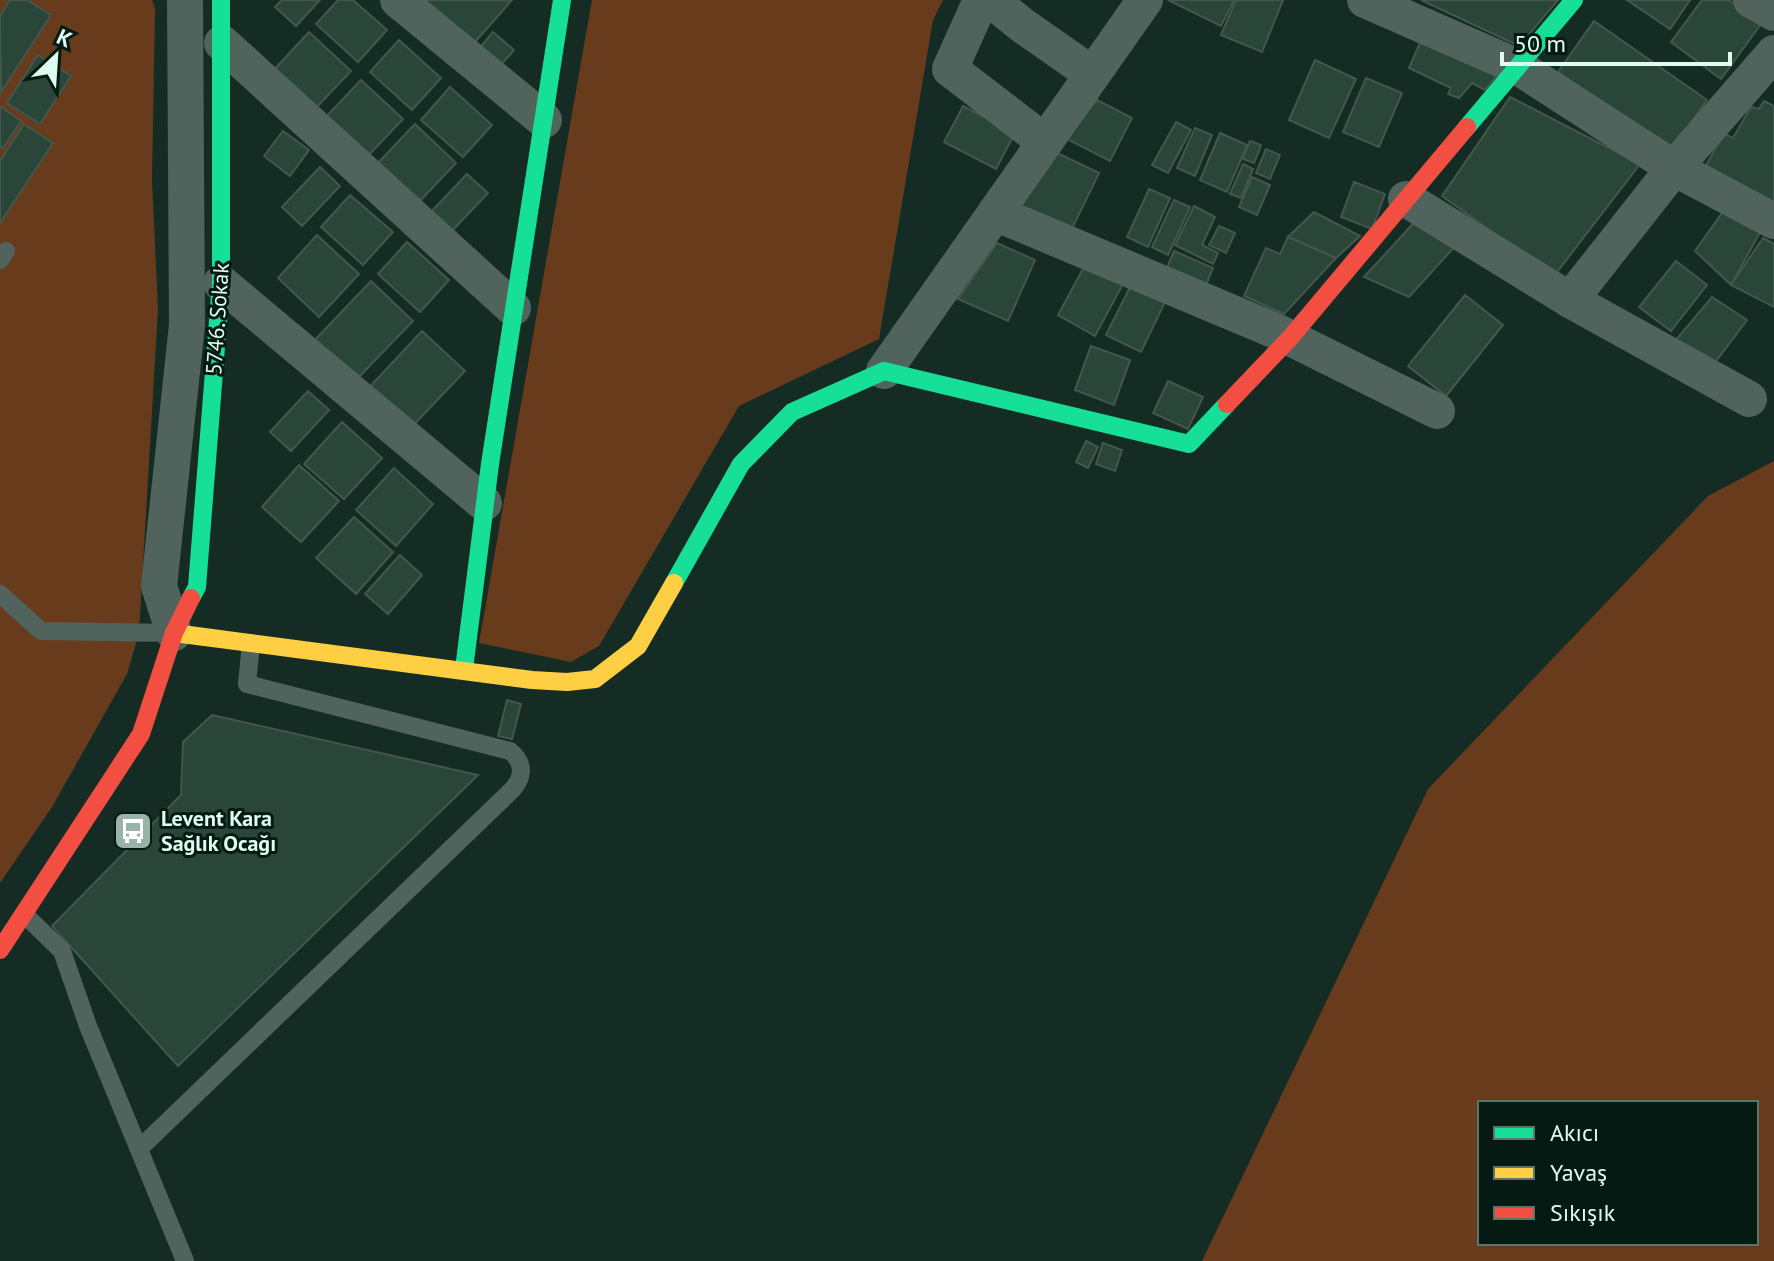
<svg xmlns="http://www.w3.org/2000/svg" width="1774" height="1261" viewBox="0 0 1774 1261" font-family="'PT Sans',sans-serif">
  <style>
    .green { fill: #673b1c; fill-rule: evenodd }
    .building { fill: #294638; stroke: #44564d; stroke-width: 2 }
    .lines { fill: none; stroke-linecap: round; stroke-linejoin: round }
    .lane { stroke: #50635d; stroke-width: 18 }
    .street { stroke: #50635d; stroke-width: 36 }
    .fast { stroke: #16e098; stroke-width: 18 }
    .slow { stroke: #ffcf43; stroke-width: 18 }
    .jam { stroke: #f24e42; stroke-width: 18 }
    .labels { text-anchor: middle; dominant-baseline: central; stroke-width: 6; stroke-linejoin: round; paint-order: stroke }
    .street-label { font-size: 22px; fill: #e0fbf0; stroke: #051a13 }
    .poi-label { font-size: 22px; font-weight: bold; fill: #e0fbf0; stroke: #051a13; text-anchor: start }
  </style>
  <rect width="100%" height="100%" fill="#152c25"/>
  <g class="green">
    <path d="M0,0h152l3,8 -3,172 6,129 -19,324 -12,41 -75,133 -52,76z"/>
    <path d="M592,0h351l-10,20 -54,319 -140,67 -140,240 -28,16 -92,-19z"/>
    <path d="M1774,461v800h-572l226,-472 280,-293zM1480,1103h276v140h-276z"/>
  </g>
  <g class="building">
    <path d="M10,0h17l24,15 -50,77 -1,-76z"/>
    <path d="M282,0h38l-24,26 -21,-19z"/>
    <path d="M338,0h15l34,30 -29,32 -42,-38z"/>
    <path d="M427,0h85l-43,49 -48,-42z"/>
    <path d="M1168,0h66l-13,26z"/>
    <path d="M1236,0h47l-21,52 -41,-17z"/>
    <path d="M1421,0h137l-39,46z"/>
    <path d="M1627,0h63l-20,29z"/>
    <path d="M1702,0h27l32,24 -40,55 -50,-37z"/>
    <path d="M1594,21l113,79 -37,52 -112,-80z"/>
    <path d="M1426,29l76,40 -17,21 -13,-7 -13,15 -11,-4 3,-6 -42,-20z"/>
    <path d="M309,32l42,39 -40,42 -41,-39z"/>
    <path d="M493,32l21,18 -20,23 -21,-17z"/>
    <path d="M399,40l42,38 -29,32 -42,-38z"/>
    <path d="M38,55l33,21 -31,48 -33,-21z"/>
    <path d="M1315,60l41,19 -27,59 -40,-18z"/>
    <path d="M1366,78l36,15 -23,54 -36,-15z"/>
    <path d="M361,80l42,39 -40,42 -42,-39z"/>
    <path d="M450,87l42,38 -29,32 -42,-37z"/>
    <path d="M1510,97l130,67 -86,112 -112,-80z"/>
    <path d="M1097,100l35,18 -22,43 -45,-23z"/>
    <path d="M1764,101l10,5v97l-68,-38 18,-32 9,5 18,-31 8,2z"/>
    <path d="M0,106l21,15 -18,27 -3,-1z"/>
    <path d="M963,106l52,27 -19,36 -52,-27z"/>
    <path d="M1176,122l15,8 -23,43 -16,-8z"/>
    <path d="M24,124l29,19 -53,80v-62z"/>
    <path d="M415,124l41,39 -40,42 -41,-39z"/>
    <path d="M1195,128l17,7 -17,41 -18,-8z"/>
    <path d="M283,131l26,19 -19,26 -26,-20z"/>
    <path d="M1220,133l27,12 -20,47 -27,-12z"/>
    <path d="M1250,141l11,4 -7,18 -11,-4z"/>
    <path d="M1266,149l14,6 -10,24 -14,-6z"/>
    <path d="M1051,150l48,23 -30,62 -56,-26z"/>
    <path d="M1243,164l10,5 -12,29 -11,-4z"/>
    <path d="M320,167l20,19 -38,40 -20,-19z"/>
    <path d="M467,174l21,19 -38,40 -21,-19z"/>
    <path d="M1252,177l18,8 -13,30 -18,-8z"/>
    <path d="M1354,182l31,12 -13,35 -31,-12z"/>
    <path d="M1149,189l21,9 -22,49 -21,-10z"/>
    <path d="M350,195l43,37 -30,33 -42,-38z"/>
    <path d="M1174,200l16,7 -22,48 -16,-8z"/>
    <path d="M1729,203l34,24 -32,58 -36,-34z"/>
    <path d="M1194,206l21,11 -13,28 16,8 -5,11 -38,-19z"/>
    <path d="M1314,212l46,24 -24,22 -48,-21z"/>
    <path d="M1422,214l34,31 -47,52 -45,-20z"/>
    <path d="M1219,226l16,7 -9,20 -17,-8z"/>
    <path d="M317,235l42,39 -40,43 -41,-39z"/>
    <path d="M1288,237l48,21 -52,56 -40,-18 22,-48 14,6z"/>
    <path d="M1763,238l11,6v63l-43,-22z"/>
    <path d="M407,242l42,38 -29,32 -42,-38z"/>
    <path d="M997,243l38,17 -27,61 -50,-22z"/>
    <path d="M1174,251l39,17 -7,17 -39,-17z"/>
    <path d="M1676,261l31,24 -36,46 -32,-24z"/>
    <path d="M1086,263l37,21 -28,52 -37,-21z"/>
    <path d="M371,281l42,40 -60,62 -42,-39z"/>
    <path d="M1131,285l34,17 -24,50 -35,-17z"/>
    <path d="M1465,295l38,30 -57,71 -38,-30z"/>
    <path d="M1712,297l35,23 -37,49 -36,-27z"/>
    <path d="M422,331l43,40 -60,63 -42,-40z"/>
    <path d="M1091,346l39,14 -16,45 -39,-15z"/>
    <path d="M1168,381l35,16 -15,32 -35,-16z"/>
    <path d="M308,391l21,19 -38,41 -21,-19z"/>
    <path d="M342,422l40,36 -38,41 -40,-35z"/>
    <path d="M1086,441l12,6 -10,21 -12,-6z"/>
    <path d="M1103,443l19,7 -7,21 -19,-7z"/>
    <path d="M299,465l40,36 -38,41 -39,-35z"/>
    <path d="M394,468l39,36 -37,42 -40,-36z"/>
    <path d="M354,517l39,35 -37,42 -40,-36z"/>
    <path d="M400,555l22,20 -34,39 -23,-20z"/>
    <path d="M507,700l14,4 -9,35 -14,-3z"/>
    <path d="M212,715l266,60 -300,291 -126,-140 129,-131 2,-53z"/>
  </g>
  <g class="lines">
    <g class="lane">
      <path d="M0,260l6,-9"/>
      <path d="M0,594l41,37 133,2"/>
      <path d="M24,914l38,37 26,75 97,235"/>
      <path d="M139,1149l374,-360c11,-13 11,-27 -3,-38l-263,-67 4,-41"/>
    </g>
    <g class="street">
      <path d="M398,0l146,120"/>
      <path d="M981,0l-31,69 95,73"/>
      <path d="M991,0l31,25 70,49"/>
      <path d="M1365,0l153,67 156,101 100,53"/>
      <path d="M1751,0l23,13"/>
      <path d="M222,43l291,265"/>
      <path d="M1406,199l164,101 179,99"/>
      <path d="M995,213l283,119 159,79"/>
      <path d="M221,283l263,220"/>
      <path d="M1570,300l104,-132 100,-115"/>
      <path d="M884,371l261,-371"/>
      <path d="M174,633l-15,-47 28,-261 -2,-325"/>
    </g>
    <g class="fast">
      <path d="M1467,127l107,-127"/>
      <path d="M674,583l67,-119 51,-52 92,-41 305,73 38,-40"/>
      <path d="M191,598l6,-11 24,-304v-283"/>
      <path d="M464,669l26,-205 72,-464"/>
    </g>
    <path class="slow" d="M174,633l358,47 35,2 28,-3 43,-33 36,-63"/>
    <g class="jam">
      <path d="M1227,404l63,-66 177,-211"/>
      <path d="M0,950l141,-216 33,-101 17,-35"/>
    </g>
  </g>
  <defs>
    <g id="bus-square" transform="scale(2)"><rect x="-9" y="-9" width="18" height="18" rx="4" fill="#99b3a9" stroke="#051a13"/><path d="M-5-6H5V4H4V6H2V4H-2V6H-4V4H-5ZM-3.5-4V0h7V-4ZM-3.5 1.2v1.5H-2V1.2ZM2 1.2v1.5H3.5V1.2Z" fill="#fff"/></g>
  </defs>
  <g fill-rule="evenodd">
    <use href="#bus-square" x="133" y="831"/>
  </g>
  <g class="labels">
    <g class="street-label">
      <text transform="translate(217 319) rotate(-86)">5746. Sokak</text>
    </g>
    <g class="poi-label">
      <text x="161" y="818">Levent Kara<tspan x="161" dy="25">Sağlık Ocağı</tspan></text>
    </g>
  </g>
  <rect x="1478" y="1101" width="280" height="144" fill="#051a13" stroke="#5d746b" stroke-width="2"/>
  <rect x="1494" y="1127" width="40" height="12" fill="#16e098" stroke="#5d746b" stroke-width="2"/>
  <text x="1550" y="1141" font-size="24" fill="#e0fbf0">Akıcı</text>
  <rect x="1494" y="1167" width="40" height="12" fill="#ffcf43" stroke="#5d746b" stroke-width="2"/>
  <text x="1550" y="1181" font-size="24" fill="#e0fbf0">Yavaş</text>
  <rect x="1494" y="1207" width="40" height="12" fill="#f24e42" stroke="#5d746b" stroke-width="2"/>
  <text x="1550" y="1221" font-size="24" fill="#e0fbf0">Sıkışık</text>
  <g transform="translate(56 56) rotate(25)" stroke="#051a13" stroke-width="6" paint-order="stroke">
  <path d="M0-6L14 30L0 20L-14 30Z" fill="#e0fbf0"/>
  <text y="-12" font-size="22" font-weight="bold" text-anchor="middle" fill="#e0fbf0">K</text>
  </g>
  <path d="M1502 52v12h228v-12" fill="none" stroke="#e0fbf0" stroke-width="4"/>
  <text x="1514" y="52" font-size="24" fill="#e0fbf0" stroke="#051a13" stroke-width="6" paint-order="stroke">50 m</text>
</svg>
